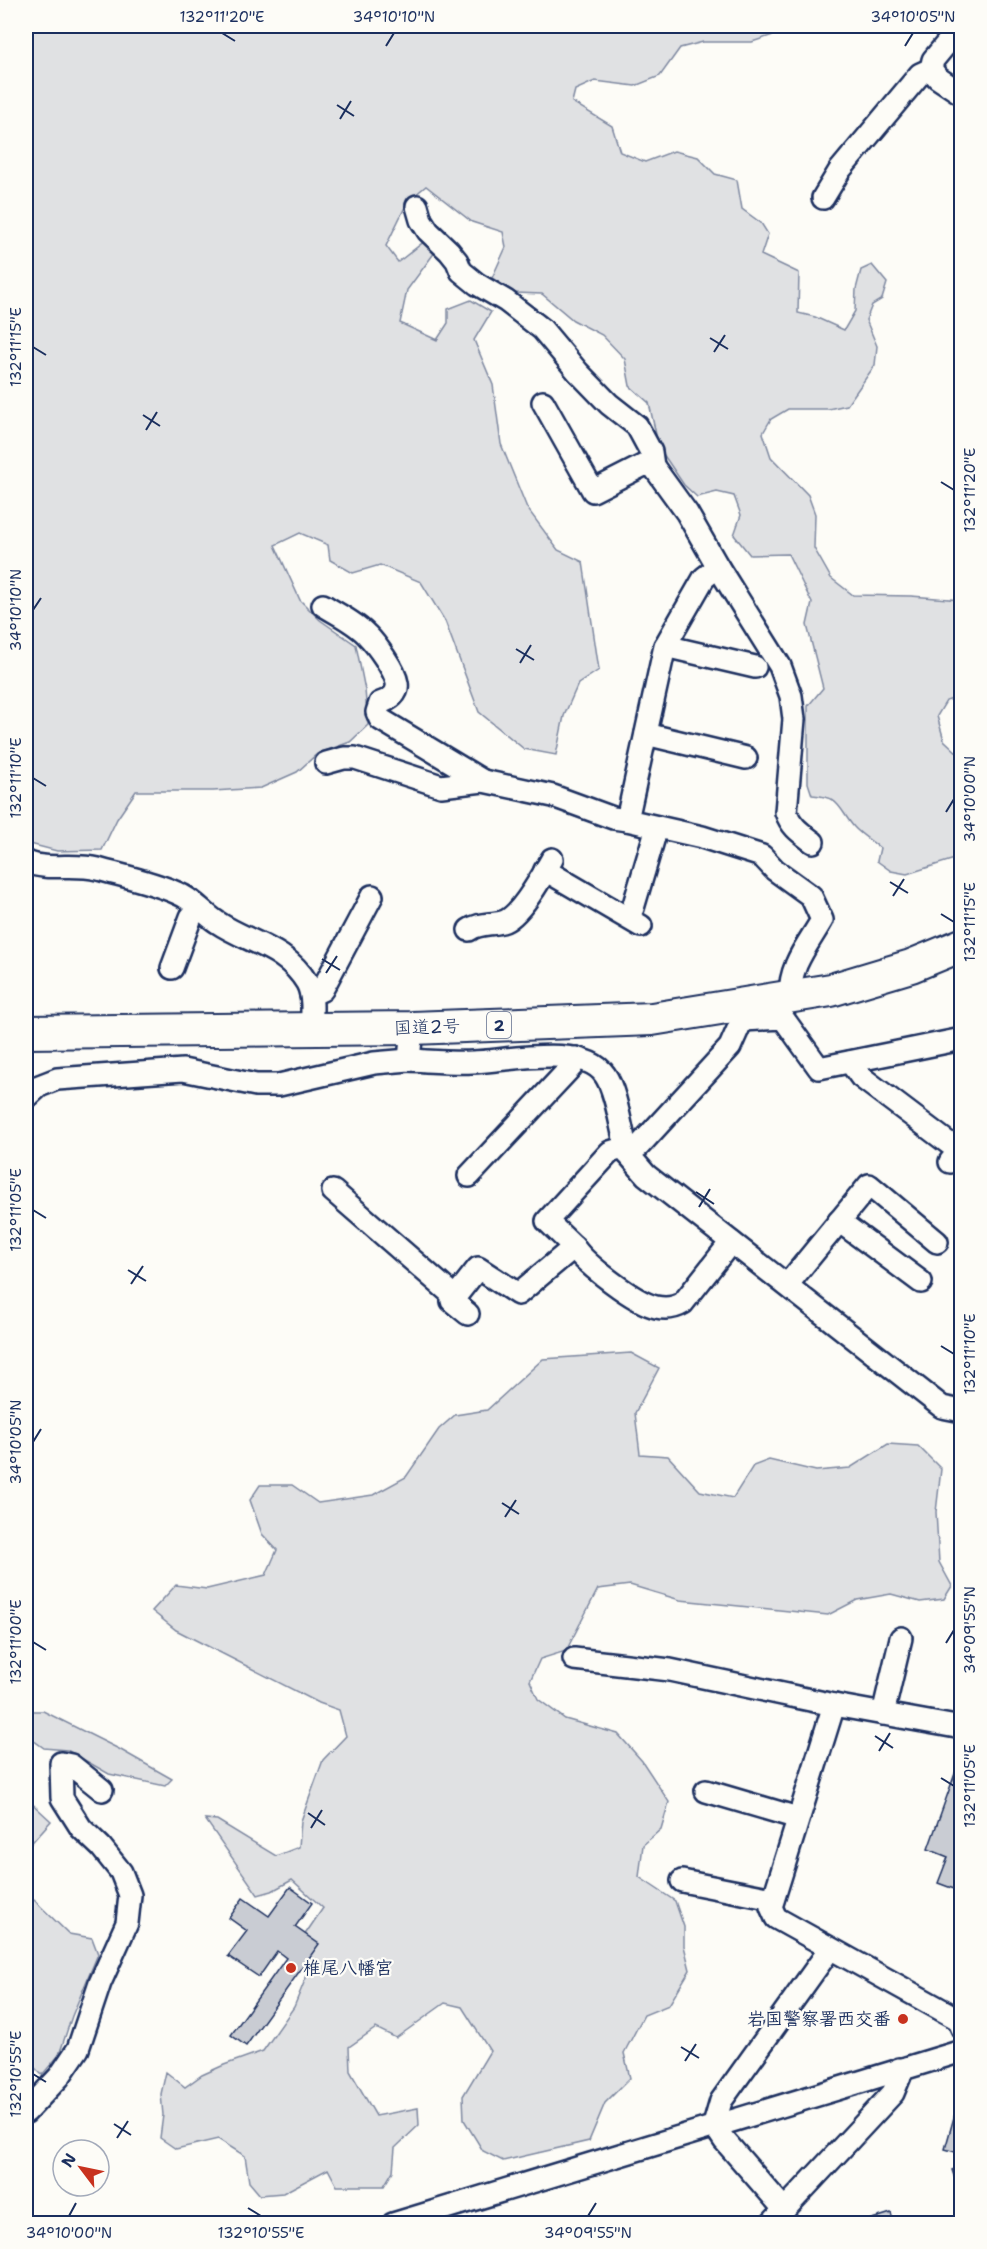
<svg xmlns="http://www.w3.org/2000/svg" width="987" height="2249" viewBox="0 0 987 2249" font-family="'Shantell Sans','Klee One',sans-serif">
  <style>
    .built { fill: #edeeec }
    .green { fill: #e0e1e3; stroke: #7e88a0; stroke-width: 1.5 }
    .building { fill: #c9ccd3; stroke: #1b2f5e; stroke-width: 1.5 }
    .lines { fill: none; stroke-linecap: round; stroke-linejoin: round }
    .minor-casing { stroke: #1b2f5e; stroke-width: 26 }
    .highway-casing { stroke: #1b2f5e; stroke-width: 36 }
    .minor { stroke: #fdfcf7; stroke-width: 21 }
    .highway { stroke: #fdfcf7; stroke-width: 32 }
    .ticks { fill: none; stroke: #1b2f5e; stroke-width: 2 }
    .poi-dot { fill: #c8321e; stroke: #fdfcf7; stroke-width: 2 }
    .labels { text-anchor: middle; dominant-baseline: central; stroke-width: 4.5; stroke-linejoin: round; paint-order: stroke }
    .shield { fill: #fdfcf7; stroke: #5f6c8c; stroke-width: 1.5 }
    .shield-label { font-size: 16px; font-weight: bold; fill: #1b2f5e }
    .street-label { font-size: 18px; fill: #1b2f5e; stroke: #fdfcf7 }
    .poi-label { font-size: 18px; font-weight: bold; fill: #1b2f5e; stroke: #fdfcf7; text-anchor: start }
    .neatline { fill: none; stroke: #1b2f5e; stroke-width: 2 }
    .ticks-label { font-size: 15px; text-anchor: middle; fill: #1b2f5e }
  </style>
  <rect width="100%" height="100%" fill="#fdfcf7"/>
  <filter id="ink" filterUnits="userSpaceOnUse"><feTurbulence type="fractalNoise" baseFrequency=".0167" numOctaves="2"/><feDisplacementMap in="SourceGraphic" scale="12" xChannelSelector="R" yChannelSelector="G"/><feConvolveMatrix kernelMatrix="1 2 1 2 8 2 1 2 1" color-interpolation-filters="sRGB"/></filter>
  <g filter="url(#ink)">
    <path class="built" d="M961,46v28l-6,-5 -4,-11z"/>
    <g class="green">
      <path d="M26,26h769l-4,3 -39,13h-49l-23,6 -20,28 -25,10 -40,-5 -20,9 -3,12 40,24 8,26 25,10 29,-11 24,6 17,17 22,6 5,29 19,14 7,11 -7,21 38,18 -1,40 17,4 29,13 11,-19 1,-22 5,-19 11,-5 15,18 -5,16 -10,6 -6,15 11,26 -2,19 -28,40 -19,4h-40l-17,10 -8,14 8,24 37,38 7,19 -1,34 17,30 22,17 58,1 50,4v96l-15,5 -9,15 7,24 17,16v101l-54,17 -16,-3 -14,-10 3,-13c-8,-7 -19,-13 -26,-21 -16,-19 -13,-30 -42,-32l-4,-12v-77l15,-18 -16,-63 5,-22 -24,-49 -38,1 -16,-20 7,-20 -7,-19 -17,-4 -20,5 -13,-12 -25,-37 -10,-45 -19,-17 -5,-27 -23,-24 -29,-15 -31,-26 -27,-1 -23,-15 14,-31 -3,-15 -31,-10 -46,-36 -18,15 -22,45 12,16 27,-21 13,7 -31,42 -7,33 37,17 11,-17v-14l23,-9 20,12 -17,28 19,45 8,59 26,64 31,42 25,12 16,108 -21,14 -14,32 -8,39 -32,-6 -45,-37 -34,-91 -24,-39 -41,-17 -27,8 -23,-13 -2,-15 -28,-12 -25,12 25,55 20,20 36,25 9,45 3,35 -18,17 -33,12 -20,18 -36,16 -48,3h-77l-19,28 -15,31 -45,1 -31,-8z"/>
      <path d="M631,1353l28,15 -24,45 5,41 28,2 32,35 33,7 20,-32 16,-6 47,11 34,-3 38,-24 30,2 23,23 -5,43 3,50 13,24 -8,13 -24,3 -29,-8 -34,6 -29,15 -148,-15 -50,-15 -32,4 -32,62 -26,8 -10,22 8,18 27,20 53,15 24,27 27,41 -8,27 -18,16 -4,32 36,24 9,26v19l6,24 -21,35 -25,10 -20,38 6,25 -25,25 -16,38 -86,20 -20,-10 -19,-31 -1,-24 27,-45 -28,-44 -17,-4 -49,35 -20,-10 -27,19 1,24 26,45 42,-8 1,17 -24,23 -2,23 -9,15h-47l-9,-17 -45,24 -23,2 -11,-13 -4,-26 -27,-17 -42,10 -16,-11 3,-23 -2,-21 5,-22 19,15 17,-12 22,-10 39,-14 31,-44 18,-44 -8,-27 19,-28 -31,-28 -20,11 -14,4 -53,-76 12,1 59,36 23,-9 2,-26 22,-61 23,-24 -7,-26 -20,-7 -143,-73 -24,-19 24,-26 31,4 59,-14 11,-25 -15,-16 -12,-34 10,-15h32l26,18 55,-8 33,-18 33,-48 16,-14 32,-5 56,-51z"/>
      <path d="M26,1711h17l76,38 53,30 -7,7 -56,-12 -42,-24 -23,-2 -18,-13z"/>
      <path d="M26,1798l25,23 -25,28z"/>
      <path d="M34,1900l35,34 23,4 6,16 -26,62 -13,39 -17,20 -16,-16v-157z"/>
    </g>
    <g class="building">
      <path d="M962,1754v138l-24,-9 10,-26 -20,-8z"/>
      <path d="M290,1887l22,16 -17,24 24,17 -73,102 -15,-11 55,-77 -9,-7 -18,26 -31,-21 19,-25 -18,-13 14,-20 26,18z"/>
      <path d="M962,2089v65l-17,-5z"/>
      <path d="M962,2166v33l-10,-29z"/>
      <path d="M891,2213l3,11h-38z"/>
    </g>
    <g class="lines">
      <g class="minor-casing">
        <g id="minor">
          <path d="M961,26l-28,34 -2,9 7,9 24,16"/>
          <path d="M823,198l17,-28 80,-96 11,-5"/>
          <path d="M417,206l4,14 7,11 21,20 8,10 4,10 16,13 29,17 36,28 36,43 31,32 28,22 14,26 2,14"/>
          <path d="M543,402l50,89 51,-26 9,1 34,47 31,54 62,99 11,30 3,23 -8,93c5,15 15,21 27,30"/>
          <path d="M718,567l-14,11 -39,68 -38,174 75,17 60,19 13,14 36,26 11,24c-15,26 -33,46 -32,77"/>
          <path d="M323,605c14,9 32,17 44,30 9,9 28,35 30,48 2,11 -8,17 -17,20l-3,9 3,7 103,62"/>
          <path d="M665,646l90,21"/>
          <path d="M646,734l100,24"/>
          <path d="M326,763l18,-5h11l86,28 42,-5 70,15 60,22 14,2"/>
          <path d="M26,862c23,9 47,1 72,7 25,7 54,13 79,24 16,6 26,20 40,29 31,21 69,25 90,61 7,13 5,31 4,45"/>
          <path d="M545,870l96,56"/>
          <path d="M627,917l6,-9 24,-81"/>
          <path d="M469,930c10,-7 21,-5 33,-8 17,-4 41,-47 50,-63"/>
          <path d="M172,968l19,-51 8,-9"/>
          <path d="M311,995l11,-5 50,-94"/>
          <path d="M744,1005l-2,15 -12,27 -91,99 -11,8 18,21 296,232 20,4"/>
          <path d="M742,1020l41,-2 36,50 143,-29"/>
          <path d="M412,1028l-3,32c22,1 43,3 64,2 33,-1 111,-19 132,13 12,17 16,57 23,79"/>
          <path d="M850,1062l11,15 98,74 -9,11"/>
          <path d="M26,1098l13,-12 18,-7 126,-9 73,15h23l95,-22 35,-3"/>
          <path d="M469,1176l103,-110 4,-8"/>
          <path d="M333,1191l122,106"/>
          <path d="M839,1221l82,61"/>
          <path d="M574,1247c11,17 62,56 82,60 10,2 19,1 27,-4l48,-61"/>
          <path d="M787,1285l82,-100 68,57"/>
          <path d="M468,1314l-16,-13 26,-33 40,26 56,-47 -27,-26 63,-69 16,-5"/>
          <path d="M574,1659l96,11 164,35 128,23"/>
          <path d="M834,1705l-63,202 5,11 182,101 4,9"/>
          <path d="M883,1714l18,-76"/>
          <path d="M706,1791l92,27"/>
          <path d="M682,1881l91,18"/>
          <path d="M26,2112l33,-35 19,-28 22,-66 27,-60 3,-28 -9,-23 -20,-25 -20,-19 -19,-30 -1,-35 10,2 31,25"/>
          <path d="M784,2209l-60,-69 -10,-15 7,-24 109,-152"/>
          <path d="M393,2224l569,-173"/>
          <path d="M771,2224l122,-131 7,-17 -1,-7"/>
        </g>
      </g>
      <g class="highway-casing">
        <path id="highway" d="M26,1032l386,-4 240,-9 179,-29 80,-24 51,-21"/>
      </g>
      <use href="#minor" class="minor"/>
      <use href="#highway" class="highway"/>
    </g>
  </g>
  <path class="ticks" d="M222,33l13,8M386,46l8,-13M905,46l8,-13M337,105l17,11M340,119l11,-18M710,338l18,11M33,347l13,8M714,352l11,-17M143,415l17,11M146,430l11,-18M941,482l13,8M33,610l8,-12M516,649l18,11M520,663l11,-18M33,778l13,8M946,812l8,-13M890,882l18,11M893,896l11,-17M941,914l13,8M322,959l18,11M326,973l11,-17M696,1192l18,12M699,1207l11,-18M33,1210l13,8M128,1270l18,11M131,1284l12,-18M941,1346l13,8M33,1442l8,-13M502,1503l17,11M505,1517l11,-17M33,1642l13,8M946,1643l8,-13M875,1736l18,12M879,1751l11,-18M941,1778l13,8M308,1813l17,12M311,1828l11,-18M681,2047l18,11M685,2061l11,-17M33,2074l13,8M114,2124l17,11M117,2138l11,-17M248,2208l13,8M69,2216l7,-13M588,2216l8,-13"/>
  <g class="poi-dot">
    <circle cx="291" cy="1968" r="6"/>
    <circle cx="903" cy="2019" r="6"/>
  </g>
  <g class="labels">
    <rect class="shield" x="487" y="1012" width="24" height="26" rx="4.5"/>
    <g class="shield-label">
      <text x="499" y="1025">2</text>
    </g>
    <g class="street-label">
      <text transform="translate(427 1027) rotate(-2)">国道2号</text>
    </g>
    <g class="poi-label">
      <text x="303" y="1968">椎尾八幡宮</text>
      <text x="891" y="2019" text-anchor="end">岩国警察署西交番</text>
    </g>
  </g>
  <rect width="987" height="2249" fill="none" stroke="#fdfcf7" stroke-width="66"/>
  <g transform="translate(81 2168) rotate(302)"><circle r="28" fill="#fdfcf7" stroke="#a3aaba" stroke-width="1.5"/>
  <path d="M0-4.5L10 22L0 15L-10 22Z" fill="#c8321e"/>
  <text y="-9" font-size="16" font-weight="bold" text-anchor="middle" fill="#1b2f5e">N</text>
  </g>
  <rect x="33" y="33" width="921" height="2183" class="neatline"/>
  <g class="ticks-label">
    <text x="222" y="22">132°11'20"E</text>
    <text x="394" y="22">34°10'10"N</text>
    <text x="913" y="22">34°10'05"N</text>
    <text transform="translate(16 347) rotate(-90)" y="5">132°11'15"E</text>
    <text transform="translate(970 490) rotate(-90)" y="5">132°11'20"E</text>
    <text transform="translate(16 610) rotate(-90)" y="5">34°10'10"N</text>
    <text transform="translate(16 778) rotate(-90)" y="5">132°11'10"E</text>
    <text transform="translate(970 799) rotate(-90)" y="5">34°10'00"N</text>
    <text transform="translate(970 922) rotate(-90)" y="5">132°11'15"E</text>
    <text transform="translate(16 1210) rotate(-90)" y="5">132°11'05"E</text>
    <text transform="translate(970 1354) rotate(-90)" y="5">132°11'10"E</text>
    <text transform="translate(16 1442) rotate(-90)" y="5">34°10'05"N</text>
    <text transform="translate(970 1630) rotate(-90)" y="5">34°09'55"N</text>
    <text transform="translate(16 1642) rotate(-90)" y="5">132°11'00"E</text>
    <text transform="translate(970 1786) rotate(-90)" y="5">132°11'05"E</text>
    <text transform="translate(16 2074) rotate(-90)" y="5">132°10'55"E</text>
    <text x="69" y="2238">34°10'00"N</text>
    <text x="261" y="2238">132°10'55"E</text>
    <text x="588" y="2238">34°09'55"N</text>
  </g>
</svg>
